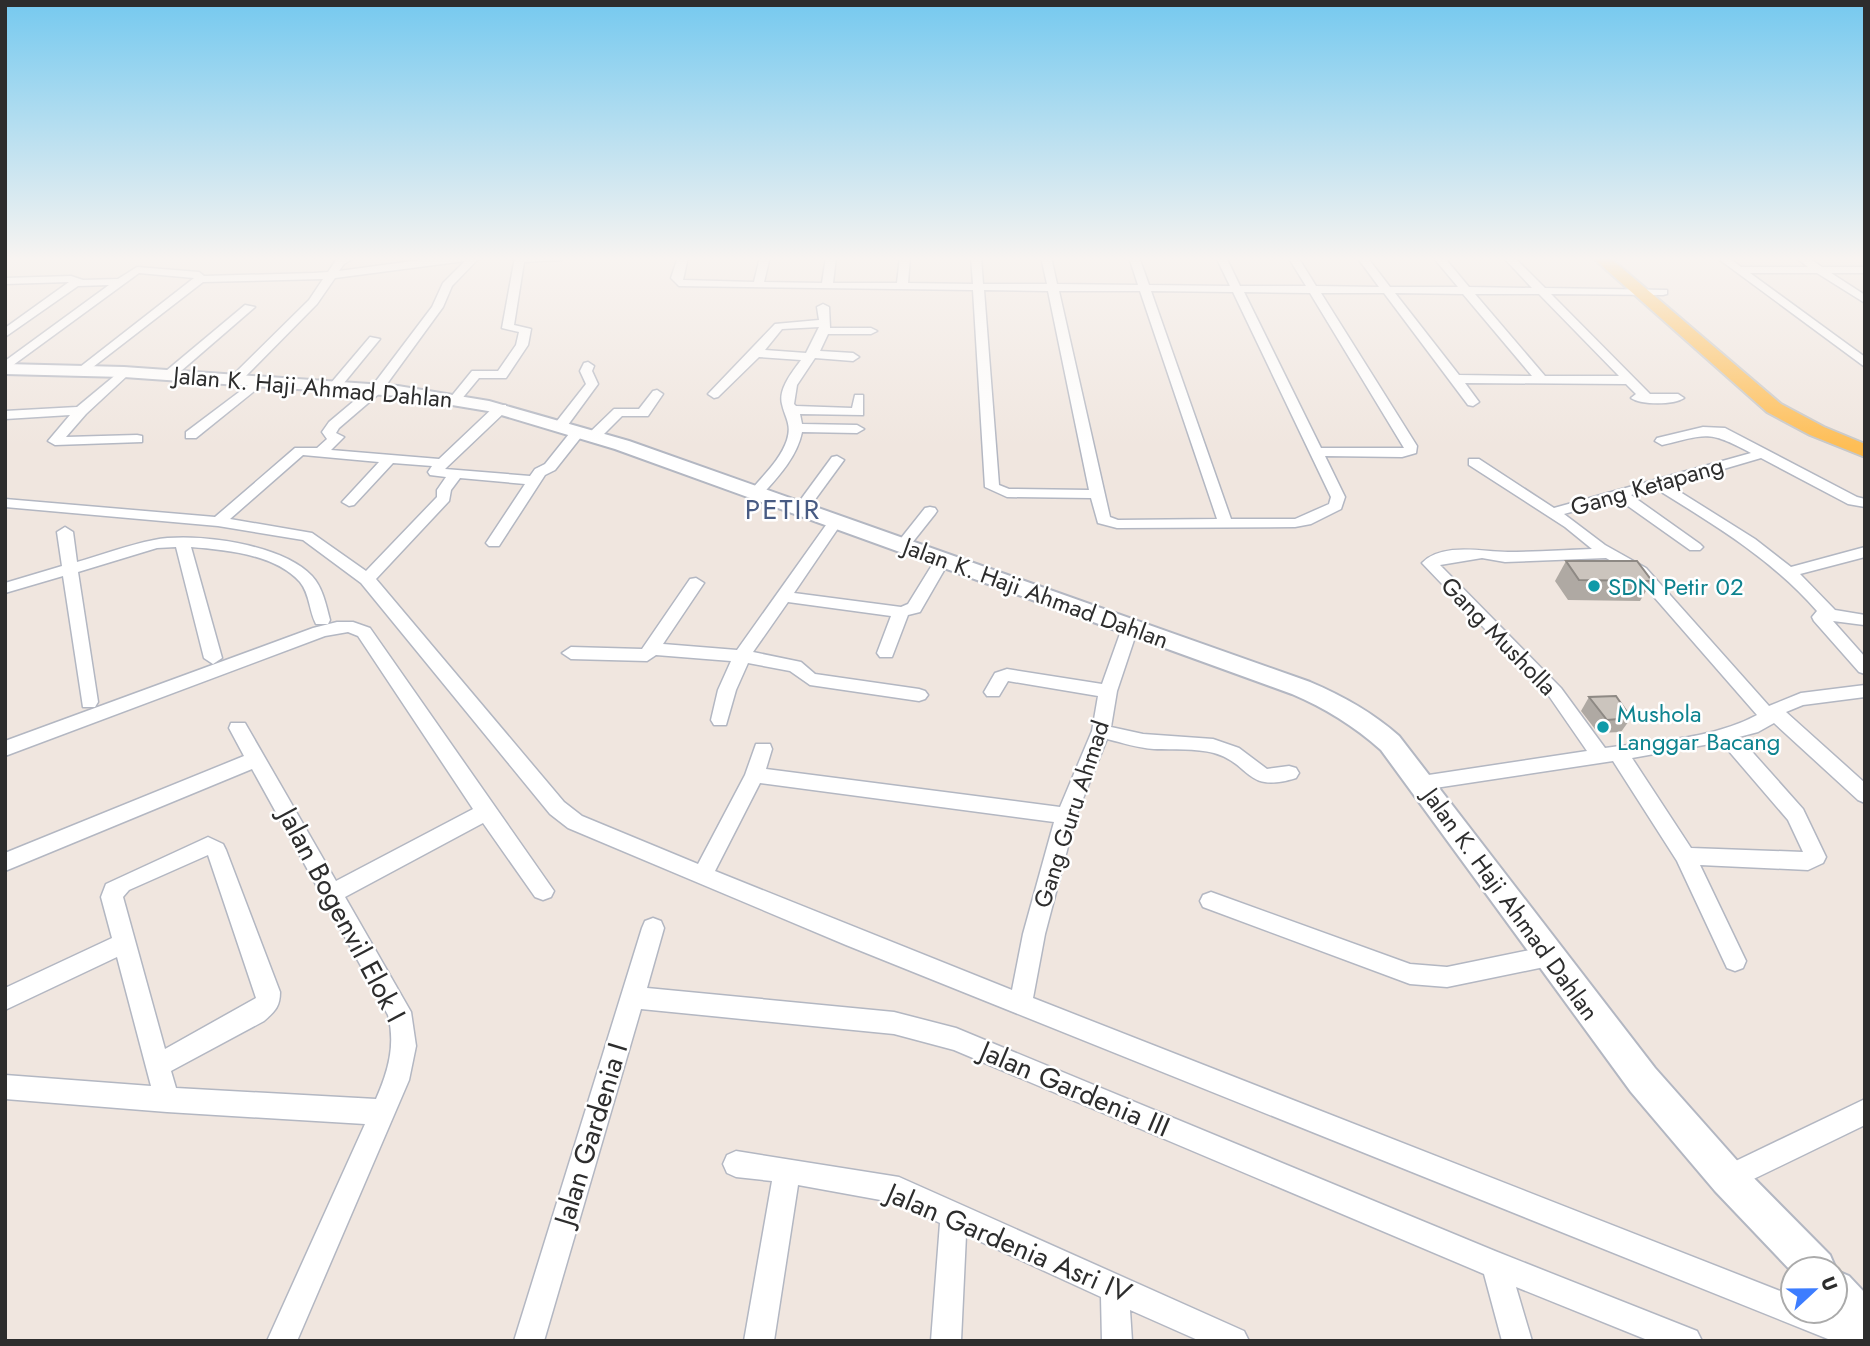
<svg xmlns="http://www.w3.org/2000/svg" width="1870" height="1346" viewBox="0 0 1870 1346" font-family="Jost,sans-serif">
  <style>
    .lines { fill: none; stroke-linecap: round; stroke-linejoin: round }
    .street-casing { stroke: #b3b7c2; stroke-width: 3 }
    .secondary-casing { stroke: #b3b7c2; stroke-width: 4 }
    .primary-casing { stroke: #c8c8c8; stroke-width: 4 }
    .street { fill: #fff; fill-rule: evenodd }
    .secondary { fill: #fff; fill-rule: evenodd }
    .primary { fill: #febe56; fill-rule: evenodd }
    .wall { fill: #afa9a3 }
    .building { fill: #cbc4bd; stroke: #8e8984; stroke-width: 2 }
    .culture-dot { fill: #0f9aa8; stroke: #fff; stroke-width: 2.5 }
    .labels { text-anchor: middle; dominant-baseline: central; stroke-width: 5; stroke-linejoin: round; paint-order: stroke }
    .street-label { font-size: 24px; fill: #2d2d2d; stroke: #fff }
    .culture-label { font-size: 24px; fill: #0d838f; stroke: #fff; text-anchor: start }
    .quarter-label { font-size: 28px; letter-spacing: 2px; fill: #485b83; stroke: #fff }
    .near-street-label { font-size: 28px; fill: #2d2d2d; stroke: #fff }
  </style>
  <rect width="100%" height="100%" fill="#f0e6df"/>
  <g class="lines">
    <g class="street-casing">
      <g id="street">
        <path d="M342,257h14l-12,7 -5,7 103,-14h38l-28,29 -9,21 -62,85 -42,36 -3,5 8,4 -13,13 108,9 57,-54h10v6l-61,58 85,7 5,-7 10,-5 28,-35h10l2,3 -30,38 -10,5 -46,71h-10l-3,-3 39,-59 -65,-6 -9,12 -2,11 -73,78 188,223 18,14 116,48 47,-89 11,-31h14l2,5 -6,20 294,38 32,-76 6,-35 -90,-15 -9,15h-12l-3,-4 11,-19 12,-4 95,15 20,-56 8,-6 6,2 2,4 -21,63 -6,36 32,7 70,5 26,9 28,21 22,-3 7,2 3,5 -3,5c-51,16 -44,-14 -82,-25 -19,-5 -40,-3 -60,-4 -16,-1 -31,-6 -47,-10l-31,77 -31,118 -12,64 760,298v15h38l34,13v17h-32l-987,-396 -278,-117 -18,-14 -189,-231 -58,-43 -85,-14 -213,-19v-8l210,18 80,-69h22l10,-9 -5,-7 7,-10 44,-37 59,-78 11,-24 22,-22 -130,17 -18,26 -77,78h-8v-6l77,-76 14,-21 -120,3 -119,92 -6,-4 2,-3 114,-89 -55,-5 -134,98v-10l104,-76 -31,1 -73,51v-9l64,-46 -64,2v-6l66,-2 12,4 35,-1 19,-12 62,5 5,4 110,-3 14,-1 8,-12zM303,455l76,7 -37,40 7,4 5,-1 39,-42 39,3 -4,6 2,3 16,2 -9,13v7l-71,74 -54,-38 -82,-14zM760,783l294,39 -31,112 -11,56 -297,-119z"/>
        <path d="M515,257h51l-5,3 -37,2 -10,63 17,4 -3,16 -22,33h-27l-19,23h-8l-2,-3 22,-27h26l18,-26 3,-13 -17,-4z"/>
        <path d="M678,257h10l-5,23 71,2 6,-25h10l-6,25 58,1 4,-26h10l-3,26h64l3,-26h10l-2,26 65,1 -2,-27h10l2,27h64l-6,-27h10l6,27 81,1 -9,-28h10l10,28 81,1 -14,-29h10l14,29h66l-18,-29h10l18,29 63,1 -22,-30h10l23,30h68l-25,-30h11l25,30 63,1 -29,-31h11l31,31 122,2v4l-4,1 -112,-1 99,100h28l6,4c-10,7 -43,7 -53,0l5,-4 -10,-10 -161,-1 14,19 -6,4 -5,-1 -84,-112h-63l96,153 -1,7 -14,4 -77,-1 20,41 -4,12 -30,15 -16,3 -178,1 -19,-5 -7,-25 -84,-1 -22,-10 -12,-197 -294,-4 -8,-8zM984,290l64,1 41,199 -80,-1 -10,-4zM1059,291h81l77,228 -99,1 -8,-3zM1151,291l82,1 98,205 -2,7 -34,15h-64zM1244,292l66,1 94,155h-83zM1395,293l68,1 69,82 -73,-1zM1475,294h64l80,82h-74z"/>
        <path d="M1716,257h12l13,10h67l-13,-10h12l15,10h43v6h-34l34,22v8l-48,-30h-67l115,84v10z"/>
        <path d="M823,304l6,3 1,21h41l6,3 -6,3h-43l-8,17 33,2 6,4 -6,4 -38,-3 -18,27 -3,19 2,2 56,2 3,-13h8v20l-63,-1 2,10 55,1 7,4 -7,4 -55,-1c-5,25 -24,45 -41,64h-10l-2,-3c13,-17 31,-32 38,-53 5,-16 -2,-22 -5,-36 -4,-15 11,-33 19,-44l-42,-3 -41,40 -4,1 -6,-4 67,-70 44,-4 -2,-13zM819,327l-13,26 -41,-3 17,-21z"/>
        <path d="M245,305l10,2 -81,70h-8v-6z"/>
        <path d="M370,337l10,2 -41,50h-8v-6z"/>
        <path d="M588,362l6,4 -2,5 6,13 -33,45h-10l-2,-3 33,-42 -6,-13 4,-8z"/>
        <path d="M124,368l6,4 -2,3 -42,39 -20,23 71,-2 5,1v6l-87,3 -7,-4 22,-26 -65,4v-8l72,-4z"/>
        <path d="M259,377l4,1v6l-67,54h-10v-6z"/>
        <path d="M657,390l6,4 -15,22h-26l-24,24h-10v-6l26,-25h25l14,-18z"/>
        <path d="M1703,427l22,1 132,69 8,2v8l-17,-3 -87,-46 -92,27 86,54 36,28 74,-20v10l-65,17 35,36 30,5 -1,10 -31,-4 32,36v17l-6,-2 -45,-51 -2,-4 5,-6c-45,-52 -104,-87 -162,-123l-24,7 69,49 3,3 -3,3h-10l-72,-51 -54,15 41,31 41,23 123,138 32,-13 64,-8v12l-62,8 -17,7 79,71v20l-7,-3 -84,-77 -16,9 -19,5 64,72 23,48 -3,6 -15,7 -108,-5 46,96 -3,7 -8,3 -8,-3 -50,-107 -64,-100 -191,29 -7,-2 -3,-5 3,-5 7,-2 165,-25 -38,-55 -127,-133c20,-21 61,-11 86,-11 28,0 56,-2 84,-3l-27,-22 -96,-62v-6h10l75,49 197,-55c-43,-23 -43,-19 -89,-8l-7,-4 2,-3zM1482,558l23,4 101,-4 28,16 123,141c-44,24 -103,26 -152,33l-44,-60 -121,-123zM1721,742l67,78 15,32 -112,-4 -59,-90z"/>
        <path d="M837,456l7,4 -38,52h-10l-2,-3 2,-3 36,-49z"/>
        <path d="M930,507l5,1 2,3 -2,3 -27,34h-10l-3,-3 3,-3 27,-34z"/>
        <path d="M836,517l7,4 -49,72 107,14 7,-3 29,-47 5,-2 8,5 -30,52 -12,3 -16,42h-12l-3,-4 14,-37 -103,-14 -35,50 48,10 14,12 104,15 6,2 3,4 -3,4 -6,2 -109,-16 -20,-14 -42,-8 -12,27 -10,35h-12l-3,-5 7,-30 13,-29 -75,-6 -9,6 -76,-2 -9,-6 9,-6 71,2 48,-70 6,-1 8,5 -41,61 74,6 94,-132z"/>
        <path d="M65,527l8,5 4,30c25,-7 51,-17 77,-22 41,-8 128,4 158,36 11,12 14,29 18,44l-2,4h-12c-7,-13 -6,-30 -16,-42 -25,-28 -74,-32 -109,-35l31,111 -9,6 -9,-6 -28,-111 -19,1 -79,24 20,130 -3,5h-12l-20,-131 -58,17v-10l57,-17 -5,-34z"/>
        <path d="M337,622h16l17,6 184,263 -3,6 -8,3 -8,-3 -52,-74 -138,74 66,115 5,34 -7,34 -112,261h-30l98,-217 -198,-12 -162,-13v-24l146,11 -34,-129 -112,53v-22l107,-50 -11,-41 5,-13 102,-47 15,7 3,6 54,142c0,15 -5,19 -16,29l-93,50 5,17 200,11c12,-27 20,-54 12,-84l-136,-246 -247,102v-18l239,-97 -15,-28 2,-5h14l91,158 137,-72 -115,-173 -10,-4 -23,4 -320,120v-15l308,-113zM208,855l48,143 -91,51 -42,-152 6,-7z"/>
        <path d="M1211,892l199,72 37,3 102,-21 8,3 3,7 -3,7 -8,3 -102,21 -37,-3 -207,-77 -3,-6 3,-6z"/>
        <path d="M653,918l8,3 3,7 -17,60 247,24 62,16 539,223 202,80 5,10h-52l-134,-54 16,54h-30l-18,-67 -530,-224 -60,-16 -253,-25 -97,332h-30l128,-413 3,-7z"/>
        <path d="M1865,1099v26l-128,62 -9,4 -9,-4 -4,-9 4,-9z"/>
        <path d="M736,1151l163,26 345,154 5,10h-49l-70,-31 2,31h-30l-1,-44 -135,-62 -5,106h-30l9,-118 -43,-20 -99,-18 -24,156h-30l28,-160 -36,-4 -9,-4 -4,-9 4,-9z"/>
      </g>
    </g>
    <g class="secondary-casing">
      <path id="secondary" d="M5,364l119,3 274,19 91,15 140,40 681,241c33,14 62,30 89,54l256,332 86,97 89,90 6,14 -1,1 14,6 16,17v48l-14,-3 -24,-27h8v-42h-42v4l-78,-82 -84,-99 -250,-342c-27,-24 -56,-42 -89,-56l-677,-245 -127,-38 -90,-15 -274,-19 -119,-3z"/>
    </g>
    <g class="primary-casing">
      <path id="primary" d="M1592,257h17l172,147 43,23 41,17v13l-55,-22 -43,-23z"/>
    </g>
    <use href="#street" class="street"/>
    <use href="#secondary" class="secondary"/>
    <use href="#primary" class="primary"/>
  </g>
  <g class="wall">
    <path d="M1566,561l86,20 -12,20 -72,-1 -13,-19z"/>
    <path d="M1589,697l42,21 -10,14 -23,1 -17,-22z"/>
  </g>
  <g class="building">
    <path d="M1566,561h71l15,20 -73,-1z"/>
    <path d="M1616,696l15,22 -24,2 -18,-23z"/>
  </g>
  <linearGradient id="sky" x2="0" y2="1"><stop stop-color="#75c9ef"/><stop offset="0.58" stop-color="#f8f4f1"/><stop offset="1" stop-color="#f8f4f1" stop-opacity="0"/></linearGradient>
  <rect width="1870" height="446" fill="url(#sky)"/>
  <g class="culture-dot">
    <circle cx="1594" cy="586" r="7"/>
    <circle cx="1603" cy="727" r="7"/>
  </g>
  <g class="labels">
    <g class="street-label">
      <text transform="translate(313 387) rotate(5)">Jalan K. Haji Ahmad Dahlan</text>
      <text transform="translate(1647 486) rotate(-16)">Gang Ketapang</text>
      <text transform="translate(1036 593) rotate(20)">Jalan K. Haji Ahmad Dahlan</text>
      <text transform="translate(1499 636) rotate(46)">Gang Musholla</text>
      <text transform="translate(1071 814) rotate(-72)">Gang Guru Ahmad</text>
      <text transform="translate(1511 904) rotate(54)">Jalan K. Haji Ahmad Dahlan</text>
    </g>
    <g class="culture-label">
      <text x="1608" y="586">SDN Petir 02</text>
      <text x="1617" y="713">Mushola<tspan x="1617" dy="28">Langgar Bacang</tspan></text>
    </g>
    <g class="quarter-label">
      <text x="783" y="509">PETIR</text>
    </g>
    <g class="near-street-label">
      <text transform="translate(342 915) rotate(62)">Jalan Bogenvil Elok I</text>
      <text transform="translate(1075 1089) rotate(23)">Jalan Gardenia III</text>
      <text transform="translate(591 1134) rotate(-73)">Jalan Gardenia I</text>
      <text transform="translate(1009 1243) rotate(23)">Jalan Gardenia Asri IV</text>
    </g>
  </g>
  <rect width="1870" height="1346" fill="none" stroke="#2d2d2d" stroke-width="14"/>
  <g transform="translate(1814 1290) rotate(68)"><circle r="33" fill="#ffffff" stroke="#ababab" stroke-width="2"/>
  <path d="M0-5L12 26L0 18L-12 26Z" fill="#3d7dff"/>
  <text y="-10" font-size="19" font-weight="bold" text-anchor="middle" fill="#2d2d2d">U</text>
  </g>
</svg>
